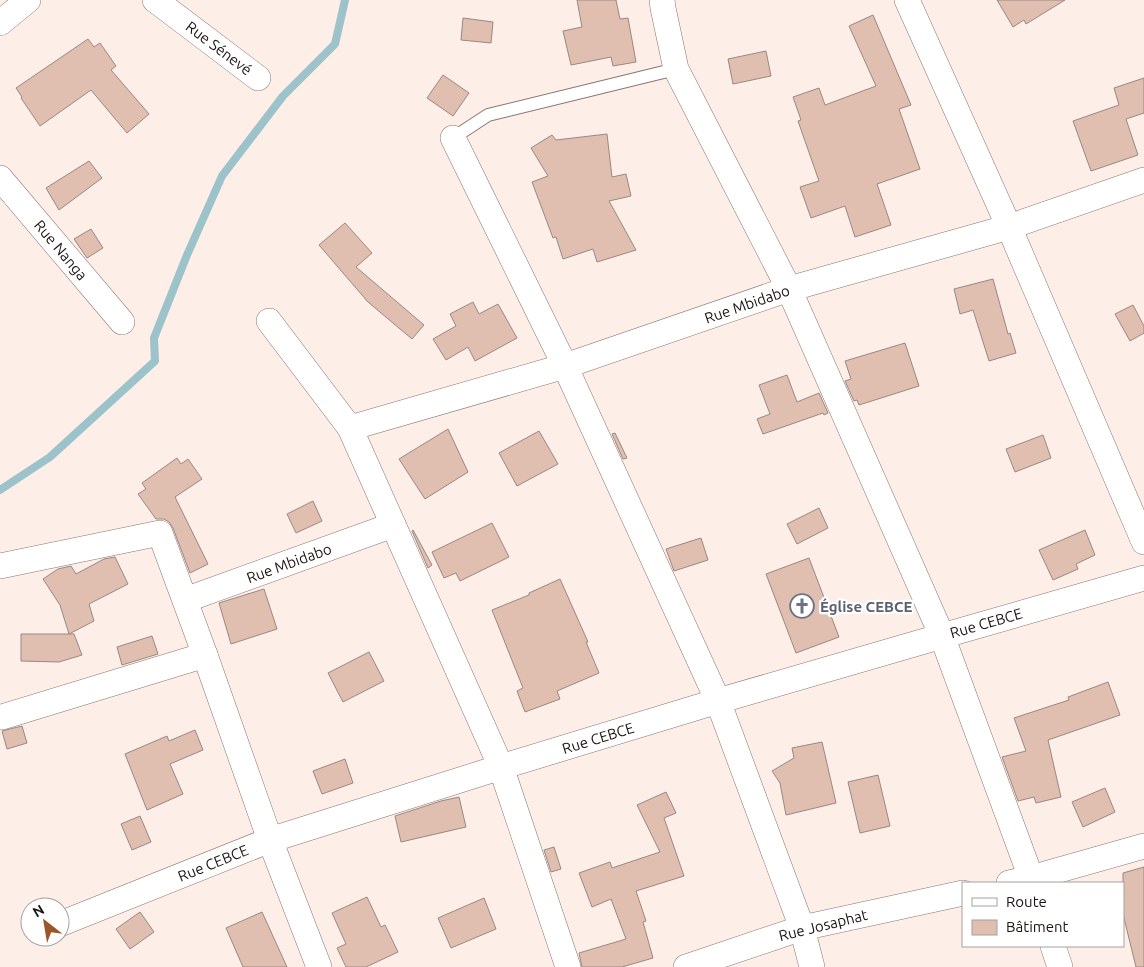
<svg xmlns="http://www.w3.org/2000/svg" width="1144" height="967" viewBox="0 0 1144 967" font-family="Ubuntu,sans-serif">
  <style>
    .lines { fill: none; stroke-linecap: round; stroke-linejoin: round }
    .stream { stroke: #9cc3ca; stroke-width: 8 }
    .building { fill: #e0bfb1; stroke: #998881 }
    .lane-casing { stroke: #877770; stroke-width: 14 }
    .street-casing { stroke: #877770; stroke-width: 26 }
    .lane { stroke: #fff; stroke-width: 12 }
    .street { stroke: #fff; stroke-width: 25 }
    .labels { text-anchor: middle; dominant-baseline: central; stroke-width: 4.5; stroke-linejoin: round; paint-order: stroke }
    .street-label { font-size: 15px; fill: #1b1512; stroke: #fff }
    .worship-label { font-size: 15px; font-weight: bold; fill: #5b616d; stroke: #fff; text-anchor: start }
  </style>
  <rect width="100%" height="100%" fill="#fdeee8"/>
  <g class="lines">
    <path class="stream" d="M0,490l50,-33 105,-96 -1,-23 33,-83 35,-79 61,-80 52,-52 10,-44"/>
  </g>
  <g class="building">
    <path d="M577,0h39l4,19 8,-1 8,44 -23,4 -2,-9 -40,8 -8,-34 19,-4z"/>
    <path d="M997,0h68l-39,24 -2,-4 -11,7z"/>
    <path d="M873,15l38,90 -12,4 21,60 -43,15 14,41 -36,12 -10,-31 -34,12 -11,-31 19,-6 -21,-60 3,-1 -8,-23 26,-9 6,17 51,-19 -27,-60z"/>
    <path d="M463,18l30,4 -2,21 -30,-3z"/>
    <path d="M88,39l6,8 6,-4 16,23 -5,4 38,44 -22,19 -36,-43 -51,36 -19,-28 1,-1 -6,-9z"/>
    <path d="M766,51l5,25 -38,8 -5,-25z"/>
    <path d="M443,75l26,18 -16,23 -26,-18z"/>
    <path d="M1144,78v35l-18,6 12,36 -47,16 -18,-50 46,-16 -5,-17z"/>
    <path d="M607,134l5,43 14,-3 5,22 -22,5 27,49 -39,12 -4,-13 -30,10 -7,-22 -3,1 -21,-56 16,-6 -17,-28 21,-13 4,5z"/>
    <path d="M89,161l13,17 -43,32 -13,-22z"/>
    <path d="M345,223l27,30 -16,14 68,58 -12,14 -44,-37 -49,-57z"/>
    <path d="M91,229l12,19 -16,10 -13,-19z"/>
    <path d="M993,279l15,55 2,-1 6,20 -27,8 -16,-51 -13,4 -6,-25z"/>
    <path d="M473,302l6,12 19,-10 19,34 -42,23 -7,-14 -22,13 -13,-21 23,-13 -6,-12z"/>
    <path d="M1133,305l11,21v7l-14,8 -15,-27z"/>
    <path d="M905,343l14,43 -60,19 -2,-5 -3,1 -9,-20 6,-2 -6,-18z"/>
    <path d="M787,375l10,27 22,-9 9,20 -4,2 -1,-2 -60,21 -6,-15 13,-5 -11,-29z"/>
    <path d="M448,429l20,43 -43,27 -26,-40z"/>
    <path d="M539,431l19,33 -41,22 -18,-33z"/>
    <path d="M615,433l12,25 -4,1 -11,-25z"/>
    <path d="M1043,435l8,23 -36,14 -9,-23z"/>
    <path d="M177,458l4,6 7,-5 14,20 -27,18 33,67 -18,9 -17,-45 -4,-6 -5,-3h-8l-18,-25 8,-5 -4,-6z"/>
    <path d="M313,501l9,20 -26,12 -9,-19z"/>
    <path d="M819,508l9,20 -31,16 -10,-20z"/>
    <path d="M492,523l17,34 -49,24 -4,-8 -12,5 -12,-26z"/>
    <path d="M413,530l19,35 -4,3 -16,-37z"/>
    <path d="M1085,530l10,25 -19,9 2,5 -25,11 -14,-30z"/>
    <path d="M701,538l7,22 -34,11 -8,-22z"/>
    <path d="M115,557l13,27 -39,20 5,17 -25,13h5l8,21 -23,7 -38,-1v-27h48l-9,-29 -17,-26 15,-10 13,-3 5,8 28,-15z"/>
    <path d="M809,558l30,79 -43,16 -30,-79z"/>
    <path d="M560,579l28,63h-2l13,31 -42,18 3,8 -35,13 -8,-21 6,-3 -31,-78 37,-15v-2z"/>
    <path d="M264,589l13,40 -46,15 -12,-41z"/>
    <path d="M152,636l6,18 -36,11 -5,-18z"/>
    <path d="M369,652l15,29 -41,21 -15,-29z"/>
    <path d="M1108,682l12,33 -72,25 13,57 -25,6 -2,-6 -16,4 -16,-44 24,-6 -12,-33 55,-18 -1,-3z"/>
    <path d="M22,726l5,17 -20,6 -5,-18z"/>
    <path d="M195,730l8,20 -33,14 13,30 -36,16 -22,-56 42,-18 2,5z"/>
    <path d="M822,742l14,61 -50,12 -6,-32 -8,-12 22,-13 -2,-10z"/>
    <path d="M345,759l8,24 -31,11 -9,-23z"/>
    <path d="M878,775l12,51 -30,7 -12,-51z"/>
    <path d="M1105,788l10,24 -32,15 -11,-25z"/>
    <path d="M666,792l10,21 -12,5 20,58 -48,15 10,30 -3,1 10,36 -31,9h-40l-3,-14 47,-14 -15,-40 -19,8 -13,-34 31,-11 2,6 48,-16 -23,-47z"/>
    <path d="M459,797l7,30 -65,15 -6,-26 46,-15z"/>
    <path d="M140,816l11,26 -19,8 -11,-26z"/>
    <path d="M554,847l7,22 -10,3 -7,-22z"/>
    <path d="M1144,867v100h-8l-13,-53v-41z"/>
    <path d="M367,897l14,30 4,-2 13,27 -32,15h-20l-9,-19 9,-4 -14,-31z"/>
    <path d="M484,898l12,31 -45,19 -13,-30z"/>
    <path d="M140,912l14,20 -24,17 -14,-20z"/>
    <path d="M262,912l25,55h-44l-17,-39z"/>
  </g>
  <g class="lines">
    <g class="lane-casing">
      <path id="lane" d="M453,138l35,-23 188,-46"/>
    </g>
    <g class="street-casing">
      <g id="street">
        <path d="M155,0l103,78"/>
        <path d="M662,0l1,8 13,61 113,220 153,347 91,247"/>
        <path d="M907,0l102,227 135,315"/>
        <path d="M0,23l28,-23"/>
        <path d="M453,138l112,228 153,335 84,227 10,39"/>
        <path d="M0,178l122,144"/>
        <path d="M269,321l81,107 151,339 67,200"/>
        <path d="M350,428l215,-62 224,-77 220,-62 135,-47"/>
        <path d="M0,566l160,-33 45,122 65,185 49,127"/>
        <path d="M185,600l208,-75"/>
        <path d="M2,717l203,-62"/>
        <path d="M1009,883l22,-5 113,-32"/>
        <path d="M60,924l210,-84 231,-73 217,-66 224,-65 202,-58"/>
        <path d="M1053,946l7,21"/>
        <path d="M686,967l116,-39 161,-35"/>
      </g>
    </g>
    <use href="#lane" class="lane"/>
    <use href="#street" class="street"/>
  </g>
  <defs>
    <g id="church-ring" transform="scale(1.25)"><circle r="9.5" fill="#fff" stroke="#6b7280" stroke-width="1.5"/><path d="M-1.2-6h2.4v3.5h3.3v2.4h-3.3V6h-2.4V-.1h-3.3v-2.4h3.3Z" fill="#6b7280"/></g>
  </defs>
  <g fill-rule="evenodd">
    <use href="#church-ring" x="802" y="606"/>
  </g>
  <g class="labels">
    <g class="street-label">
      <text transform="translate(219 48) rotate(37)">Rue Sénevé</text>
      <text transform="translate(61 250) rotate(50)">Rue Nanga</text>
      <text transform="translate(747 304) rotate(-19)">Rue Mbidabo</text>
      <text transform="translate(289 563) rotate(-20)">Rue Mbidabo</text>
      <text transform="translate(986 623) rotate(-16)">Rue CEBCE</text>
      <text transform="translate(598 738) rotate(-17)">Rue CEBCE</text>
      <text transform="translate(213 863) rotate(-22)">Rue CEBCE</text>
      <text transform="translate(823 925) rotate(-14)">Rue Josaphat</text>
    </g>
    <g class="worship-label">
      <text x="820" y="606">Église CEBCE</text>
    </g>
  </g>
  <rect x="962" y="882" width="162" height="65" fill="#ffffff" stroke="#a4a1a0"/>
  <rect x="972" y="898" width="25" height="8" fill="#ffffff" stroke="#a4a1a0"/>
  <text x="1006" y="907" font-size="15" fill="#1b1512">Route</text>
  <rect x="972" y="920" width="25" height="15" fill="#e0bfb1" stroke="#a4a1a0"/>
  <text x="1006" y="932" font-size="15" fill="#1b1512">Bâtiment</text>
  <g transform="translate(45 922) rotate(329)"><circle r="24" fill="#ffffff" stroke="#a4a1a0"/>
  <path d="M0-4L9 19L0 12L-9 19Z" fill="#9b562a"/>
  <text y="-8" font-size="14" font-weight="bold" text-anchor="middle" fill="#1b1512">N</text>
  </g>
</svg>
